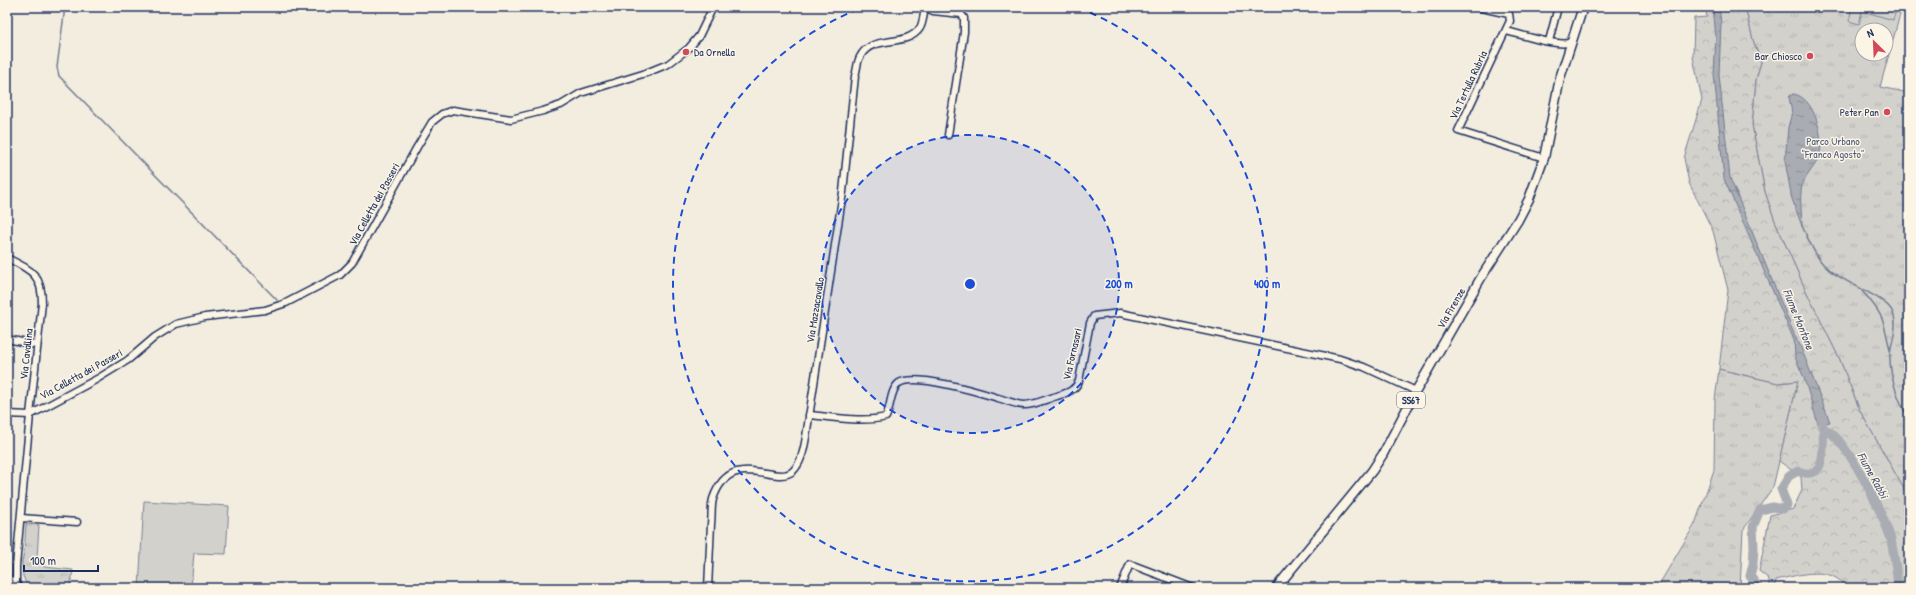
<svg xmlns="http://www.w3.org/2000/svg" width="1916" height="595" viewBox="0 0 1916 595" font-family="'Patrick Hand',sans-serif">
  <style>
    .grass { fill: url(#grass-tufts); stroke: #778095; fill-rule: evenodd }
    .forest { fill: url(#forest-crowns); stroke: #778095 }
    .pitch { fill: #d3d1cc; stroke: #778095 }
    .water { fill: url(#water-ripples); stroke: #707a91 }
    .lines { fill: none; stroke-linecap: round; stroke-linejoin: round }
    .stream { stroke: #707a91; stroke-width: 1.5 }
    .river { stroke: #a9acb3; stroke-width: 9 }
    .minor-casing { stroke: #1b2f5e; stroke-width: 9 }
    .major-casing { stroke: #1b2f5e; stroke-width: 11 }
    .minor { stroke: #fcf5e5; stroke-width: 6 }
    .major { stroke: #fcf5e5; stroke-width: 8 }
    .ring { fill: none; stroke: #1d4ed8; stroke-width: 2; stroke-dasharray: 7 5 }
    .poi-dot { fill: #d1495b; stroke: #fcf5e5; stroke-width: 1.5 }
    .labels { text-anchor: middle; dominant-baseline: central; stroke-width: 3; stroke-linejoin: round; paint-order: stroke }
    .shield { fill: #fcf5e5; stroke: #5e6a86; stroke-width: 1 }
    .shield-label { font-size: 10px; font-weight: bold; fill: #1b2f5e }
    .poi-label { font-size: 11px; fill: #1b2f5e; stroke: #fcf5e5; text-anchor: end }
    .street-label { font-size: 11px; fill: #1b2f5e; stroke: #fcf5e5 }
    .park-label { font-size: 11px; fill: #49587a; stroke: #fcf5e5 }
    .water-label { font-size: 12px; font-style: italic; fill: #465478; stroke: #fcf5e5 }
    .centre { fill: #1d4ed8; stroke: #fcf5e5; stroke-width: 2 }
    .ring-label { font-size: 12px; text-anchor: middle; font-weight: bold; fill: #1d4ed8; stroke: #fcf5e5; stroke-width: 3; stroke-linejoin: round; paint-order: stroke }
  </style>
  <defs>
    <pattern id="grass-tufts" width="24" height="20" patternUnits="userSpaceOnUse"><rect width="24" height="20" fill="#d3d1cc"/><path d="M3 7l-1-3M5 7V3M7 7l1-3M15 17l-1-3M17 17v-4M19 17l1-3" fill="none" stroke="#b5b4b2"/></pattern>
    <pattern id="forest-crowns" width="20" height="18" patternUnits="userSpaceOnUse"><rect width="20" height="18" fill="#d3d1cc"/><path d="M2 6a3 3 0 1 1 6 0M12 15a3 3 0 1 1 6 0" fill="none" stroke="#b5b4b2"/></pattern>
    <pattern id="water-ripples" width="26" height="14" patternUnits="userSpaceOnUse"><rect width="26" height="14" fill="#a9acb3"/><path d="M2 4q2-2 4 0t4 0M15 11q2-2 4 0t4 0" fill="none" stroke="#898c95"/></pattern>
  </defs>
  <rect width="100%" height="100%" fill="#f3ede0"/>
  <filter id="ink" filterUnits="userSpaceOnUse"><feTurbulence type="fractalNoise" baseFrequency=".025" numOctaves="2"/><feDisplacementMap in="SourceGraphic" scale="8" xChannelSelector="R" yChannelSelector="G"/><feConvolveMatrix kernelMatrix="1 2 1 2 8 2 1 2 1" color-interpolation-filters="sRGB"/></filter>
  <g filter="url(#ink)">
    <g class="grass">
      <path d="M1745,7h157l-22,80 29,6v405l-49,-87 -20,-51 -34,-69 -31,-70 -10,-29 -13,-67 4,-46 5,-17 -8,-22zM1862,30h24v24h-24z"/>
      <path d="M1719,369l59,14 20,-2 -25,106 -30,43 -3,58h-83l38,-64 19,-54 1,-70z"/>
      <path d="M26,524l13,1 -2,33 7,9 29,3 -3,18h-42l-5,-12 -1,-15 2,-8z"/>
    </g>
    <path class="forest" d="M1705,7h40l8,33 8,22 -5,17 -4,46 13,67 10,29 31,70 34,69 20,51 49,87v90h-63c-15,-24 -47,-13 -70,-8l-1,8h-6v-9l-10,-8 11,-56 23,-6 9,-19 -1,-13 -22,-16 19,-80 -20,2 -59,-14 9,-79 -15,-59 -24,-48 -5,-25 18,-58 -9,-43 1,-39 13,-1z"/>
    <g class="pitch">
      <path d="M1852,7h11l-4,17 -10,-3z"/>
      <path d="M1868,7h29l-4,13 -27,-8z"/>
      <path d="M144,501l85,5 -3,48 -32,-1 -3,35h-52z"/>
    </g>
    <g class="water">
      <path d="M1713,7h6l2,16 -2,52 11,103 65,158 5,9 30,77 -12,2 -14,-46 -9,-21 -1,-17 -70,-161 -10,-105 2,-37z"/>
      <path d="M1793,94c21,2 31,42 27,59 -2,11 -14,21 -18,33 -3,12 0,28 0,40l-10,-27 -7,-38 3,-34 4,-14 -3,-16z"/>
    </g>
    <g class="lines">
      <g class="stream">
        <path d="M65,7l-8,60 2,9 218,224"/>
        <path d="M1802,226c7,14 13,31 25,42 14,14 58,28 65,43 7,14 0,28 -2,42 -1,24 8,46 19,67"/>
        <path d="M1862,291c22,24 21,28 28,59"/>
      </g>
      <g class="river">
        <path d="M1824,429c20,4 62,90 67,111 3,15 6,32 7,48"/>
        <path d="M1759,588l-9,-12 3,-12 1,-17 -1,-20 7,-17 13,-3 10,2 4,-4 -6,-16 8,-13 9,-5c6,2 11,4 18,0 10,-8 8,-47 4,-58"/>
      </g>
      <g class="minor-casing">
        <g id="minor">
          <path d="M925,7l8,4 28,3 3,4v14l-16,103"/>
          <path d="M1481,8l28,6 1,7 -52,110 86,27"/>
          <path d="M1506,31c15,3 53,17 65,11"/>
          <path d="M1549,41l9,-34"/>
          <path d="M7,258c24,12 35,16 35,45l-12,112 -14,151v16"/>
          <path d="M7,339l30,6"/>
          <path d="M7,414l23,1 67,-36 31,-19 27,-23 21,-13 29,-7 60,-7 21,-7 54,-28 12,-12 65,-116 15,-25 10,-8 11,-4 58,9 32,-8 18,-6 20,-12 65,-20 22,-9 21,-16 10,-12 14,-29"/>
          <path d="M809,415c25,2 53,8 77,2 5,-10 4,-27 13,-34 16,-10 80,9 99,15 8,2 18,7 26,7 11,0 22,-6 33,-9 9,-3 18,-5 22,-15l11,-58 4,-7 26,-3 220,46 24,8 52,24"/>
          <path d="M21,518l56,4"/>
          <path d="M7,579l7,1 5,8"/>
          <path d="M708,588c1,-21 2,-43 3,-64 1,-8 0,-18 2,-25 18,-53 62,-12 80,-28 9,-9 11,-23 13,-34l37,-245 12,-116c2,-6 2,-14 5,-19 12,-24 46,-8 60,-29 3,-5 4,-15 5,-21"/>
          <path d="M1120,588l10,-24 63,24"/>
        </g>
      </g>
      <g class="major-casing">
        <path id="major" d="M1276,588l96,-117 11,-17 33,-63 66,-115 36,-56 11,-21 15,-41 16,-80 23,-71"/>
      </g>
      <use href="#minor" class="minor"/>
      <use href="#major" class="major"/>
    </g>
  </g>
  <circle cx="970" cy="284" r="149" fill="#1d4ed8" fill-opacity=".12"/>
  <g class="ring">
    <circle cx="970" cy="284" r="149"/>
    <path d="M1079 8A297 297 0 1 1 861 8"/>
  </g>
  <g class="poi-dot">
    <circle cx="686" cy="52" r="4"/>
    <circle cx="1810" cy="56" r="4"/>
    <circle cx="1887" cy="112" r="4"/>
  </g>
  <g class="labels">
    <rect class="shield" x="1397" y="392" width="28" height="16" rx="3"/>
    <g class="shield-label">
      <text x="1411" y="400">SS67</text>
    </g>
    <g class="poi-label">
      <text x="694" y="52" text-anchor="start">Da Ornella</text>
      <text x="1802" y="56">Bar Chiosco</text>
      <text x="1879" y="112">Peter Pan</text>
    </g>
    <g class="street-label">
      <text transform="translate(1468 85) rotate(-65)">Via Tertulla Rubria</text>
      <text transform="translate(374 204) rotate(-61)">Via Celletta dei Passeri</text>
      <text transform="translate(1451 308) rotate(-60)">Via Firenze</text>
      <text transform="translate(815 310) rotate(-81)">Via Mazzacavallo</text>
      <text transform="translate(26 354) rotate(-84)">Via Cavallina</text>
      <text transform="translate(1072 354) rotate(-77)">Via Fornasari</text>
      <text transform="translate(81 374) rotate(-29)">Via Celletta dei Passeri</text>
    </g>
    <g class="park-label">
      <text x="1833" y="141">Parco Urbano<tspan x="1833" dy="13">"Franco Agosto"</tspan></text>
    </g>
    <g class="water-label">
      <text transform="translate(1799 319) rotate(68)">Fiume Montone</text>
      <text transform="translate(1873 475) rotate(61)">Fiume Rabbi</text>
    </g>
  </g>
  <circle cx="970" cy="284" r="6" class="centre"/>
  <g class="ring-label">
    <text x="1119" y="288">200 m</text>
    <text x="1267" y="288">400 m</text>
  </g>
  <rect width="1916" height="595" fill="none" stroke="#fcf5e5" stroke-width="24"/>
  <rect x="12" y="12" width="1892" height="571" fill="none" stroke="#1b2f5e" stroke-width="1.5" filter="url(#ink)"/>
  <g transform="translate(1874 42) rotate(336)"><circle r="19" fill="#fcf5e5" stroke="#a2a6af"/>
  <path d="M0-3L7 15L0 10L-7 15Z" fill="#d1495b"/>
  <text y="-6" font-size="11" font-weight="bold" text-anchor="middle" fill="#1b2f5e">N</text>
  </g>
  <path d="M24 565v6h74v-6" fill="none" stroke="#1b2f5e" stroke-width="2"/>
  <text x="30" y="565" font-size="12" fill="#1b2f5e" stroke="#fcf5e5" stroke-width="3" paint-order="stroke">100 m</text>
</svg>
